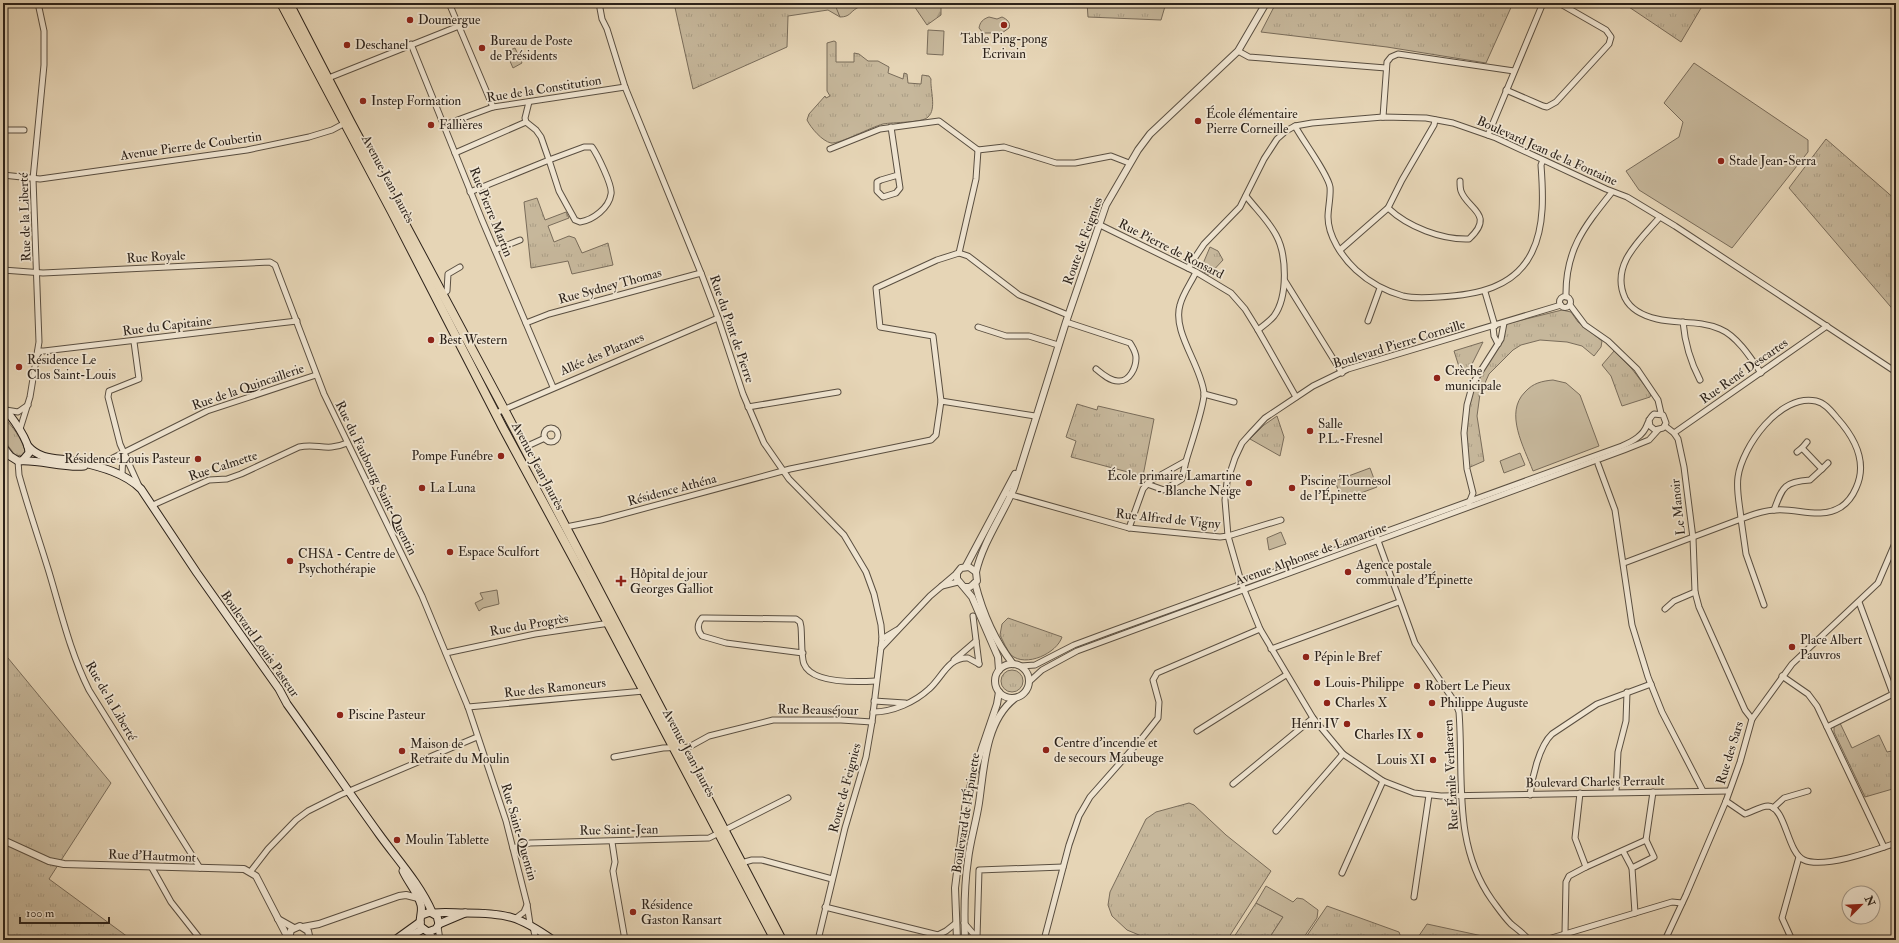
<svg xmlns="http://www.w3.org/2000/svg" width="1899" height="943" viewBox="0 0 1899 943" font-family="'IM FELL Double Pica',serif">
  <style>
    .grass { fill: url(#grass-tufts); stroke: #796c5a }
    .forest { fill: url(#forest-firs); stroke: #796c5a }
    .park { fill: #c6b79b; stroke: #796c5a }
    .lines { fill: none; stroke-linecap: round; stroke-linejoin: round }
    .minor-casing { stroke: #5a4f41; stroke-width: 7 }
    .tertiary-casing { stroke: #5a4f41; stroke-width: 8 }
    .secondary-casing { stroke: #2c221a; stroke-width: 9 }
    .primary-casing { stroke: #2c221a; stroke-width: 10 }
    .minor { stroke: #efe4d0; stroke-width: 5 }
    .tertiary { stroke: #efe4d0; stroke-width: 6 }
    .secondary { stroke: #efe4d0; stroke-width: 7 }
    .primary { stroke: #e6d5b6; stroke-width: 8 }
    .poi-dot { fill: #8f2418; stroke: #efe4d0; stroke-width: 1.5 }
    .labels { text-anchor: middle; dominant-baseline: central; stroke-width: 3.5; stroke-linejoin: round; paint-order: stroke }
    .poi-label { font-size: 13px; fill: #2c221a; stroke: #efe4d0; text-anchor: start }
    .street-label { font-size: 13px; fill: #2c221a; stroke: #efe4d0 }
  </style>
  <defs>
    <pattern id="grass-tufts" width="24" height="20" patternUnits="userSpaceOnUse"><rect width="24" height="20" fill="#c6b79b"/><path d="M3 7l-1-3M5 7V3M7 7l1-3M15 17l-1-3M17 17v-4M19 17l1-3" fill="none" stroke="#aa9d85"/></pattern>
    <pattern id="forest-firs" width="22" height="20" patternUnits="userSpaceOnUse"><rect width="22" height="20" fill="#c6b79b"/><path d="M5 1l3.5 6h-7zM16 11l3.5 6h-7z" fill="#aa9d85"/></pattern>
  </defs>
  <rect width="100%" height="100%" fill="#e6d5b6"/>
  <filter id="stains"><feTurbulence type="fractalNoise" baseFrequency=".005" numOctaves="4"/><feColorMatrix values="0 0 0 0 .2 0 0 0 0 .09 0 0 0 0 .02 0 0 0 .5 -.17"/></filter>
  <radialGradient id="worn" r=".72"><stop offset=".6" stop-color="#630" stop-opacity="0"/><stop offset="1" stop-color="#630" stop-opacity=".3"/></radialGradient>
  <g class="grass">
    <path d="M674,3h163l-1,2 4,12 -12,-7 -40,6 -1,31 -94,42z"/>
    <path d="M1087,3h79l-5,17 -73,-3z"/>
    <path d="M1276,3h237l-27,60 -99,-16 -126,-15z"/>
    <path d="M1623,3h81l-23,39z"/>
    <path d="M834,41l2,1v20h18v-9l5,1 9,7h10l11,6 -1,6 15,6 1,-6 3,1 1,9 13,1 1,-9 7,1 2,3c-1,11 6,30 -3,38 -5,6 -35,5 -45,7 -12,3 -43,20 -52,19 -9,-2 -20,-15 -24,-23l2,-6 16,-18 1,2 4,-2 -3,-5v-48z"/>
    <path d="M1826,139l70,61v113l-107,-125z"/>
    <path d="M537,198l8,22 21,-8 3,6 -21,8 6,16 15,-6 6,2 7,15 26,-10 5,22 -41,9 -4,-13 -37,7 -7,-66z"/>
    <path d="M1210,247l8,4 5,9 -14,15 -9,-5 -1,-5 3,1z"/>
    <path d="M1562,310l9,2 7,10 24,19 -1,6 -7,9 -12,-10 -15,-4 -27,-2 -19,5 -8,5 -24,24 -9,20 -3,22 7,45 -16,7c-2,-27 -6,-59 7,-85 8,-17 20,-34 29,-50l2,-9z"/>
    <path d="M1483,342l-16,32 -5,2 -8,-25z"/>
    <path d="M1614,351l18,18 19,25 -1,3 -28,9 -11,-30 -9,-11z"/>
    <path d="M1077,404l20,6 1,-4 56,13 -11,57 -72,-19 5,-16 -10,-4z"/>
    <path d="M1277,416l7,21 -4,19 -30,-17 14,-14z"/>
    <path d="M3,417c10,10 18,20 22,34l-2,5 -8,-1 -12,-16z"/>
    <path d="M1008,618l54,19c-5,16 -36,31 -51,18 -4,-5 -8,-14 -11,-20l2,-11z"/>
    <path d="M3,652l108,131 -62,96 83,61h-129z"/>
    <circle cx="1012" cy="681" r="11"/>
    <path d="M1840,723l12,25 27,-13 8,17 9,-2v38l-31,9 -31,-65v-6z"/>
    <path d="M1189,803l5,2 32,30 45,36 -44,69h-76l-24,-10 -15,-14 -4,-11 2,-13 36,-73 10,-7z"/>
    <path d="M1256,903l27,14 -15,23h-36z"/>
    <path d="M1327,906l72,26 3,8h-98z"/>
    <path d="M1427,924l74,16h-85z"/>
  </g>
  <g class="forest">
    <path d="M837,3h33c-5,2 -10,3 -13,5 -7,4 -7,9 -17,9l-5,-12z"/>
    <path d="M912,3h29v12l-14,10z"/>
  </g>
  <g class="park">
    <path d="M989,17l8,2 5,-2c5,2 9,6 7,11l-7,5h-19l-4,-5c1,-6 4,-9 10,-11z"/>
    <path d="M928,30l16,1 -1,24 -16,-1z"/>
    <path d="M515,48l7,15 -9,5 -7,-16z"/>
    <path d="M1694,63l114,77v12l-76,96 -93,-58 -13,-19 53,-34 4,-15 -19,-19z"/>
    <path d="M1553,380l13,3 14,12 19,51 -66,25c-9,-24 -29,-58 -8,-79 8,-9 17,-11 28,-12z"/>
    <path d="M1520,453l5,12 -21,8 -4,-12z"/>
    <path d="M1370,468l7,19 -35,13 -7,-19z"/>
    <path d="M1281,532l5,12 -17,6 -2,-12z"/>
    <path d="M497,590l2,14 -16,4 -4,3 -4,-8 8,-4 -3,-6z"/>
    <path d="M1266,886l27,16 4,-4 6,1 15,11 -1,8 -15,22h-34l15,-23 -27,-14z"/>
  </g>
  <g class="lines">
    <g class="minor-casing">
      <g id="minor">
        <path d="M449,3l44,104"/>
        <path d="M599,3l3,16 5,10 18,58 76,186 17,45 25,76 21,49 25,36 55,56 22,37 8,22 7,31 1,14 -10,83 -6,35 -21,71 -27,112"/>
        <path d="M411,44l71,176 71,167"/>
        <path d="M1238,51l11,6 137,11"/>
        <path d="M326,79l133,-53"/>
        <path d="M1506,90l37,16 4,1 9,-5 53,-58 2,-7 -5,-7 -47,-27"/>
        <path d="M1383,117l4,-55 4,-5 7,-3 116,17"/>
        <path d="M444,125l49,-18 132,-20"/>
        <path d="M1295,126c8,15 33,48 35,61 1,9 -2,21 -2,30 0,19 14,40 28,53 13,12 29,21 47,26 12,3 24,2 36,1 37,-2 76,-9 93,-45 13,-26 11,-60 9,-87l2,-5"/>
        <path d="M891,127l9,61 -4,5 -13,4 -6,-6v-9l4,-2 17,-5"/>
        <path d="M3,130h21"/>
        <path d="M1488,135l55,-132"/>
        <path d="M830,149l50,-20 59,-8 39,29"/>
        <path d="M978,150l26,-3 52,16h19l36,-7 18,7"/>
        <path d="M455,153l71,-31"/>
        <path d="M3,175l37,4 207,-29 62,-13 23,-7 15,-8"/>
        <path d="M470,192l79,-32 10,31 16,29 5,2c13,-2 29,-14 31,-28 2,-8 -14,-40 -19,-47h-8l-35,13 -8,-23 -5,-7 -10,-8 -1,-4 4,-16"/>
        <path d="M1246,196c10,13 22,24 30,39 11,20 12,62 -2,81 -4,5 -11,10 -16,14"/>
        <path d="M1388,208c20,19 54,32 81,31 27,-25 -2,-30 -8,-48 -1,-3 -1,-7 -1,-10"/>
        <path d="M1660,217c-20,23 -50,48 -35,81 6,12 19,18 32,21 20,5 43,1 63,10 17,7 31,29 41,44"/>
        <path d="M1098,224l98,48 35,21 14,16 13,21 38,67"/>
        <path d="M495,250l25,-10"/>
        <path d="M1340,250l48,-42 14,-28 32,-55 1,-5"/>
        <path d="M959,253l9,3 51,39 49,20"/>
        <path d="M1188,268l16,-24 36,-37 24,-48 13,-20 9,-8 9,-5 17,-3 71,-6 43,1 27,5 43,15 110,51 21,8 48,29 221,146"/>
        <path d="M3,270l40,3 227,-11 5,3 49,129 98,202 46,111 38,114 21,83 3,20"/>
        <path d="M1285,281l57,92"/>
        <path d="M1485,292l10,34"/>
        <path d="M442,294l5,-3 1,-17 12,-7"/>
        <circle cx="1565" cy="302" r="5.5"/>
        <path d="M1566,297c-1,-47 18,-70 46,-105"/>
        <path d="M1561,305l-213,64 -35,17 -48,32 -14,15 -9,10 -7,15 -8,24 -2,18 3,36 14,49 18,44 53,89 30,36 40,27 31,12 27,3 288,-5"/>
        <path d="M1570,305l15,20 23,16 29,28 21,31 3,13"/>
        <path d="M1368,321l12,-33"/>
        <path d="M1066,322l64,21c3,5 6,9 6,15 0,9 -6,24 -18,23 -8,0 -16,-7 -22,-12"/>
        <path d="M1683,322c2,22 7,39 17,58"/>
        <path d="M526,323l23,-9 152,-41"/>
        <path d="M978,327l28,9h23l29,9"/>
        <path d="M1493,327l1,9 4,8"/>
        <path d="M134,342l5,37 -30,12 -1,6 12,47 19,42"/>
        <path d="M38,351h6l253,-30"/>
        <path d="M1204,394l30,8"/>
        <path d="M941,401l-8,-65 -53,-9 -4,-39 61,-28 22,-7 17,-74 2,-29"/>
        <path d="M748,407l90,-15"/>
        <path d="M6,410l12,2 10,-7"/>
        <path d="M496,413l222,-95"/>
        <path d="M1665,426l9,7 4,6 6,28 9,71 2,54 4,15 46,103 7,9"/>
        <circle cx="551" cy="435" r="7"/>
        <path d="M20,429l10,-32 9,-55 -6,-163 11,-114v-34l-6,-28"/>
        <path d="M1674,433l153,-107"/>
        <path d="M523,448l22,-10"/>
        <path d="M1797,452l5,-4"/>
        <path d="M18,461l1,14c9,33 20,64 30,97 12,40 21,80 40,118l111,178"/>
        <path d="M1598,464l17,46 17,115 16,52 14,35 41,79"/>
        <path d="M93,465l18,-6 96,-48 109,-36"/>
        <path d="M1822,469l6,-6"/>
        <path d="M122,475l1,-22"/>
        <path d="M1147,484l17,6 18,-11 4,-18"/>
        <path d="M1008,494l121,34 91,9 8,-1 53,-16"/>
        <path d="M1469,503l4,-10 -6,-24 -3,-36 3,-28 6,-22 28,-44 3,-16"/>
        <path d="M153,505l56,-25 18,-1 14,-5 58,-27c19,-4 27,5 48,-4"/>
        <path d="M1774,510c9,-24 10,-28 36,-30l12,-11 -20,-21 5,-6"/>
        <path d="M566,527l35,-7 189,-51 141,-29 5,-5 5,-34 94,15"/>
        <path d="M1129,528l14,-39 7,-8 36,-20c4,-14 19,-57 18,-68 -3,-28 -32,-61 -24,-88 3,-12 11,-22 16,-33"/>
        <path d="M1377,538l38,105 41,61 3,8c5,65 -7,132 33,188 6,8 12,17 19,24 6,5 13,10 18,16"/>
        <path d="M1624,563l117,-44c-1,-13 -5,-28 -3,-42 4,-30 42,-84 78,-76 9,2 15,10 21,17 18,20 31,44 19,70 -3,7 -9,15 -15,19 -21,13 -43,1 -65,3 -12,0 -25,5 -35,9l5,35 18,51"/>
        <path d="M942,586l16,-4"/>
        <path d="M1665,609l9,-8 21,-9"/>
        <path d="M973,616l6,48"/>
        <path d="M882,639l15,-9"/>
        <path d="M881,648l49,-52 27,-23"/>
        <path d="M1271,649l128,-47"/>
        <path d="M446,653l89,-19 75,-11"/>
        <path d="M803,653l-77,-10 -24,-7c-5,-6 -5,-12 0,-18h4l90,1 4,3 1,5c1,10 0,30 3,37 8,20 55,18 72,17"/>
        <path d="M954,660l22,-19"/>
        <path d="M1021,666l14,-1 39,-20 35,-13 513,-186c11,-5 21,-10 25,-21 2,-5 3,-8 7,-11l9,1 3,8 -3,5 -8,2 -5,-4 -1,-6"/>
        <path d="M1782,676l26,18 9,12 67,141"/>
        <path d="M1030,681l12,-11 35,-19 547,-201 25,-10 9,-10"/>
        <path d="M874,701l31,2"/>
        <path d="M468,707l176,-16"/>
        <path d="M873,712c20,0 42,-10 56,-23 13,-11 19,-32 39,-31l11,6"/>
        <path d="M1827,727l66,-33 -34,-92"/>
        <path d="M1197,731l89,-56"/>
        <path d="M614,757l49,-9 26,-1 20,-11 64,-16h68l31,2"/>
        <path d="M1233,784l80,-66"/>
        <path d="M1616,792l2,-40 8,-31 1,-29"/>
        <path d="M1530,795c2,-17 9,-49 22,-61l45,-30 54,-20"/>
        <path d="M1726,801l19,13c7,-2 16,-8 23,-8 18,1 19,47 36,54 20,9 72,-10 92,-17"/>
        <path d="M1773,808l11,-10 24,-7"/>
        <path d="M1276,831l67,-77"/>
        <path d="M612,842l3,20 -2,9 12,69"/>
        <path d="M513,848l17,-5 179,-5 79,-40"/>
        <path d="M1623,851l9,17"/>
        <path d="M741,863l11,-3h10l70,19"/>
        <path d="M1586,867l60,-27"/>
        <path d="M152,868l19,34 30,38"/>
        <path d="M251,871l17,-22 28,-29 12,-9 32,-16 137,-58"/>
        <path d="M1342,873l41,-92"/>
        <path d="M1414,897l15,-102"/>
        <path d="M825,907l113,28 6,5"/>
        <path d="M1635,913l-3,-45 22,-11 -8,-17 7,-48"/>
        <path d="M516,918l8,-6 3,-7"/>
        <path d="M964,923l13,15"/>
        <path d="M438,927l2,13"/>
        <path d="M533,927l3,13"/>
        <path d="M428,932l8,8"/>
        <path d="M1565,933l1,-51 3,-6 17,-9 -11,-29 5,-45"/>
        <path d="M938,935l8,-4 10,-8"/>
        <path d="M977,938l2,-68 84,-3"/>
        <path d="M1044,940l25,-95 10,-29 11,-19 53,-60 15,-19 1,-16 -6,-22 4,-7 103,-44"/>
        <path d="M1545,940l127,-38 10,1"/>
        <path d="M1665,940l21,-45 40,-94 14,-39 12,-43 40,-55 86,-81 18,-42"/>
        <path d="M1792,940l-10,-22 17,-61"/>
      </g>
    </g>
    <g class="tertiary-casing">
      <g id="tertiary">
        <path d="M966,566l49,-92"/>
        <path d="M976,572c7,-30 26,-56 38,-84l52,-166 40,-117 32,-55 12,-16 88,-83 28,-48"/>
        <path d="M975,583c7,28 20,58 38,81"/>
        <path d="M964,587h6l7,-6 -1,-9 -7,-5 -8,1 -4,5v6l15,18 26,60 1,13"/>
        <circle cx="1012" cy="681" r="17"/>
        <path d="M3,840l46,21 15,3 180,5 12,7 32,62"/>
        <path d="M278,919l16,9"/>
        <path d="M303,927l16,-3 80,-28 7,-1 12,3"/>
        <path d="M289,938l2,-8 9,-4 8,5 2,9"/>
        <path d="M957,940l-2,-52 11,-87 16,-53 15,-44 2,-12"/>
        <path d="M965,940c-1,-26 -1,-53 3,-80 2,-19 8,-37 11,-57 5,-34 6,-81 35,-104"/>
      </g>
    </g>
    <g class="secondary-casing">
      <g id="secondary">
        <path d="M3,408c9,8 26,33 26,45l-6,7"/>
        <path d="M28,446c14,16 32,11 52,16 21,5 45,11 61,27l56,84 82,116 8,15c31,43 61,87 92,130 18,25 41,50 53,78"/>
        <path d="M3,447l7,9 8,5c21,-2 44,7 66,5"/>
        <path d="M403,871c5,11 15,22 18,34 2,8 -3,15 0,22l7,5 8,-3 3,-5 -2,-8 -7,-4 -8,3"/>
        <path d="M434,913c11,-1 21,0 31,0 41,0 54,3 88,27"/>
        <path d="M439,924l26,-11"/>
        <path d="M395,940l25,-18"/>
        <path d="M403,940l20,-11"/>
      </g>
    </g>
    <g class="primary-casing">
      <g id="primary">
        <path d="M281,3l111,209 111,216 79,146 193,366"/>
        <path d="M289,3l61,118 154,288 278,531"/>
      </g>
    </g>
    <use href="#minor" class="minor"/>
    <use href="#tertiary" class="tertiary"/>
    <use href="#secondary" class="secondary"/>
    <use href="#primary" class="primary"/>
  </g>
  <g class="poi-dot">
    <circle cx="410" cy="20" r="4"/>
    <circle cx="1004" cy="25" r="4"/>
    <circle cx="347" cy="45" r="4"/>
    <circle cx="482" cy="48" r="4"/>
    <circle cx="363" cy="101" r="4"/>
    <circle cx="1198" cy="121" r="4"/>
    <circle cx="431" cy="125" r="4"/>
    <circle cx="1721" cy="161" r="4"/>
    <circle cx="431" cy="340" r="4"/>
    <circle cx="19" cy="367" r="4"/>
    <circle cx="1437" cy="378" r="4"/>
    <circle cx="1310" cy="431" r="4"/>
    <circle cx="501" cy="456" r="4"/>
    <circle cx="198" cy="459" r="4"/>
    <circle cx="1249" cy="483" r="4"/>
    <circle cx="422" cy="488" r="4"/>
    <circle cx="1292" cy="488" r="4"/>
    <circle cx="450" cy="552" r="4"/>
    <circle cx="290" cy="561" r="4"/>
    <circle cx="1348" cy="572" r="4"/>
    <path d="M619 575h4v4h4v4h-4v4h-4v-4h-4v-4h4z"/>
    <circle cx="1792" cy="647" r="4"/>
    <circle cx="1306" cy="657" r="4"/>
    <circle cx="1317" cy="683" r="4"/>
    <circle cx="1417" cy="686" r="4"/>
    <circle cx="1327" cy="703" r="4"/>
    <circle cx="1432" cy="703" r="4"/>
    <circle cx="340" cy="715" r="4"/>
    <circle cx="1347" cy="724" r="4"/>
    <circle cx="1420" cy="735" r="4"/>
    <circle cx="1046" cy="750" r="4"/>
    <circle cx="402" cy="751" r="4"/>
    <circle cx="1433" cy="760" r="4"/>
    <circle cx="397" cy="840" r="4"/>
    <circle cx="633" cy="912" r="4"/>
  </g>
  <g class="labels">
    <g class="poi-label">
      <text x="418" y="20">Doumergue</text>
      <text x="1004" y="39" text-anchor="middle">Table Ping-pong<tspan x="1004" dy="15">Ecrivain</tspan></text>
      <text x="490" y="41">Bureau de Poste<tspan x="490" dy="15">de Présidents</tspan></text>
      <text x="355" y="45">Deschanel</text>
      <text x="371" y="101">Instep Formation</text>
      <text x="1206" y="114">École élémentaire<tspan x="1206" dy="15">Pierre Corneille</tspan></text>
      <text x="439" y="125">Fallières</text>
      <text x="1729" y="161">Stade Jean-Serra</text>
      <text x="439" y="340">Best Western</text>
      <text x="27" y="360">Résidence Le<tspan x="27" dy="15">Clos Saint-Louis</tspan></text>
      <text x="1445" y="371">Crèche<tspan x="1445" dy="15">municipale</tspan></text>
      <text x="1318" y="424">Salle<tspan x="1318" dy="15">P.L.-Fresnel</tspan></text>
      <text x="493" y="456" text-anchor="end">Pompe Funébre</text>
      <text x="190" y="459" text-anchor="end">Résidence Louis Pasteur</text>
      <text x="1241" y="476" text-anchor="end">École primaire Lamartine<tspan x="1241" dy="15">- Blanche Neige</tspan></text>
      <text x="1300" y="481">Piscine Tournesol<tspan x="1300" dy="15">de l'Épinette</tspan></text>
      <text x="430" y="488">La Luna</text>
      <text x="458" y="552">Espace Sculfort</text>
      <text x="298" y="554">CHSA - Centre de<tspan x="298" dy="15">Psychothérapie</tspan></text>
      <text x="1356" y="565">Agence postale<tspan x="1356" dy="15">communale d'Épinette</tspan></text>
      <text x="630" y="574">Hôpital de jour<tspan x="630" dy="15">Georges Galliot</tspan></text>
      <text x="1800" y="640">Place Albert<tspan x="1800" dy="15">Pauvros</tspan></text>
      <text x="1314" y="657">Pépin le Bref</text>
      <text x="1325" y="683">Louis-Philippe</text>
      <text x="1425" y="686">Robert Le Pieux</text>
      <text x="1335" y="703">Charles X</text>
      <text x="1440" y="703">Philippe Auguste</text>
      <text x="348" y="715">Piscine Pasteur</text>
      <text x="1339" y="724" text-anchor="end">Henri IV</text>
      <text x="1412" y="735" text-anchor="end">Charles IX</text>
      <text x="1054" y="743">Centre d'incendie et<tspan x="1054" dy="15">de secours Maubeuge</tspan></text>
      <text x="410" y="744">Maison de<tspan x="410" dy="15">Retraite du Moulin</tspan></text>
      <text x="1425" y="760" text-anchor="end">Louis XI</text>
      <text x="405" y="840">Moulin Tablette</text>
      <text x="641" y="905">Résidence<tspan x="641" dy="15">Gaston Ransart</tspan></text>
    </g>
    <g class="street-label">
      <text transform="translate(544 89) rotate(-9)">Rue de la Constitution</text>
      <text transform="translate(191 146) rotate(-8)">Avenue Pierre de Coubertin</text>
      <text transform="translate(1547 151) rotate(24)">Boulevard Jean de la Fontaine</text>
      <text transform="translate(388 179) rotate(62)">Avenue Jean Jaurès</text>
      <text transform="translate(491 212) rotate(68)">Rue Pierre Martin</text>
      <text transform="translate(25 217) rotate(-92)">Rue de la Liberté</text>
      <text transform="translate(1083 241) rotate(-70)">Route de Feignies</text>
      <text transform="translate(1171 249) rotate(27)">Rue Pierre de Ronsard</text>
      <text transform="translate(156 257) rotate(-3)">Rue Royale</text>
      <text transform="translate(610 286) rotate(-15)">Rue Sydney Thomas</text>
      <text transform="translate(167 326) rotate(-7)">Rue du Capitaine</text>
      <text transform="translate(732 329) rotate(71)">Rue du Pont de Pierre</text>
      <text transform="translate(1399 344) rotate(-17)">Boulevard Pierre Corneille</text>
      <text transform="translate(602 354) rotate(-23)">Allée des Platanes</text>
      <text transform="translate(1744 371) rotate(-35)">Rue René Descartes</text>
      <text transform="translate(248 387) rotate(-19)">Rue de la Quincaillerie</text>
      <text transform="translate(223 466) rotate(-18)">Rue Calmette</text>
      <text transform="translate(538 466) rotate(62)">Avenue Jean Jaurès</text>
      <text transform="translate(376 478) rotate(64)">Rue du Faubourg Saint-Quentin</text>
      <text transform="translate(672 490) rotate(-15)">Résidence Athéna</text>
      <text transform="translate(1678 507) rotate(-96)">Le Manoir</text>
      <text transform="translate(1168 519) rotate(6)">Rue Alfred de Vigny</text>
      <text transform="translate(1311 554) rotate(-20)">Avenue Alphonse de Lamartine</text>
      <text transform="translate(529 625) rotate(-10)">Rue du Progrès</text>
      <text transform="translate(260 644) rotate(55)">Boulevard Louis Pasteur</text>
      <text transform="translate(555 688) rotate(-6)">Rue des Ramoneurs</text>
      <text transform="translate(111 701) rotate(60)">Rue de la Liberté</text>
      <text transform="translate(818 710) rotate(1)">Rue Beauséjour</text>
      <text transform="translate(689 753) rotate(62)">Avenue Jean Jaurès</text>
      <text transform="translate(1730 753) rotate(-73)">Rue des Sars</text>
      <text transform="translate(1451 775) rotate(-93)">Rue Émile Verhaeren</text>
      <text transform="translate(1595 782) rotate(-1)">Boulevard Charles Perrault</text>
      <text transform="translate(845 788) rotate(-75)">Route de Feignies</text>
      <text transform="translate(966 813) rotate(-81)">Boulevard de l'Épinette</text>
      <text transform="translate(619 830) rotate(-1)">Rue Saint-Jean</text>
      <text transform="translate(519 832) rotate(74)">Rue Saint-Quentin</text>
      <text transform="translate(152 856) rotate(2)">Rue d'Hautmont</text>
    </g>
  </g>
  <rect width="1899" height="943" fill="none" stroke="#e6d5b6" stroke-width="16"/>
  <rect x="4" y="4" width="1891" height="935" fill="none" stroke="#2c221a" stroke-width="2"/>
  <rect x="8" y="8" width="1883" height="927" fill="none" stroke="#2c221a"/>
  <g transform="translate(1861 905) rotate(66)"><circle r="19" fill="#efe4d0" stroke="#a19687"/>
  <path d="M0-3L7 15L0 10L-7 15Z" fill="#8f2418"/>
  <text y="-6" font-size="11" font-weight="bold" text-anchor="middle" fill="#2c221a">N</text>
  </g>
  <path d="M20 917v6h89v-6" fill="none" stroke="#2c221a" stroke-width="2"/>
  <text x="26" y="917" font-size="12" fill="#2c221a" stroke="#efe4d0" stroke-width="3" paint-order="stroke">100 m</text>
  <rect width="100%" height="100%" filter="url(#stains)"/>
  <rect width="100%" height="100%" fill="url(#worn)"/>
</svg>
